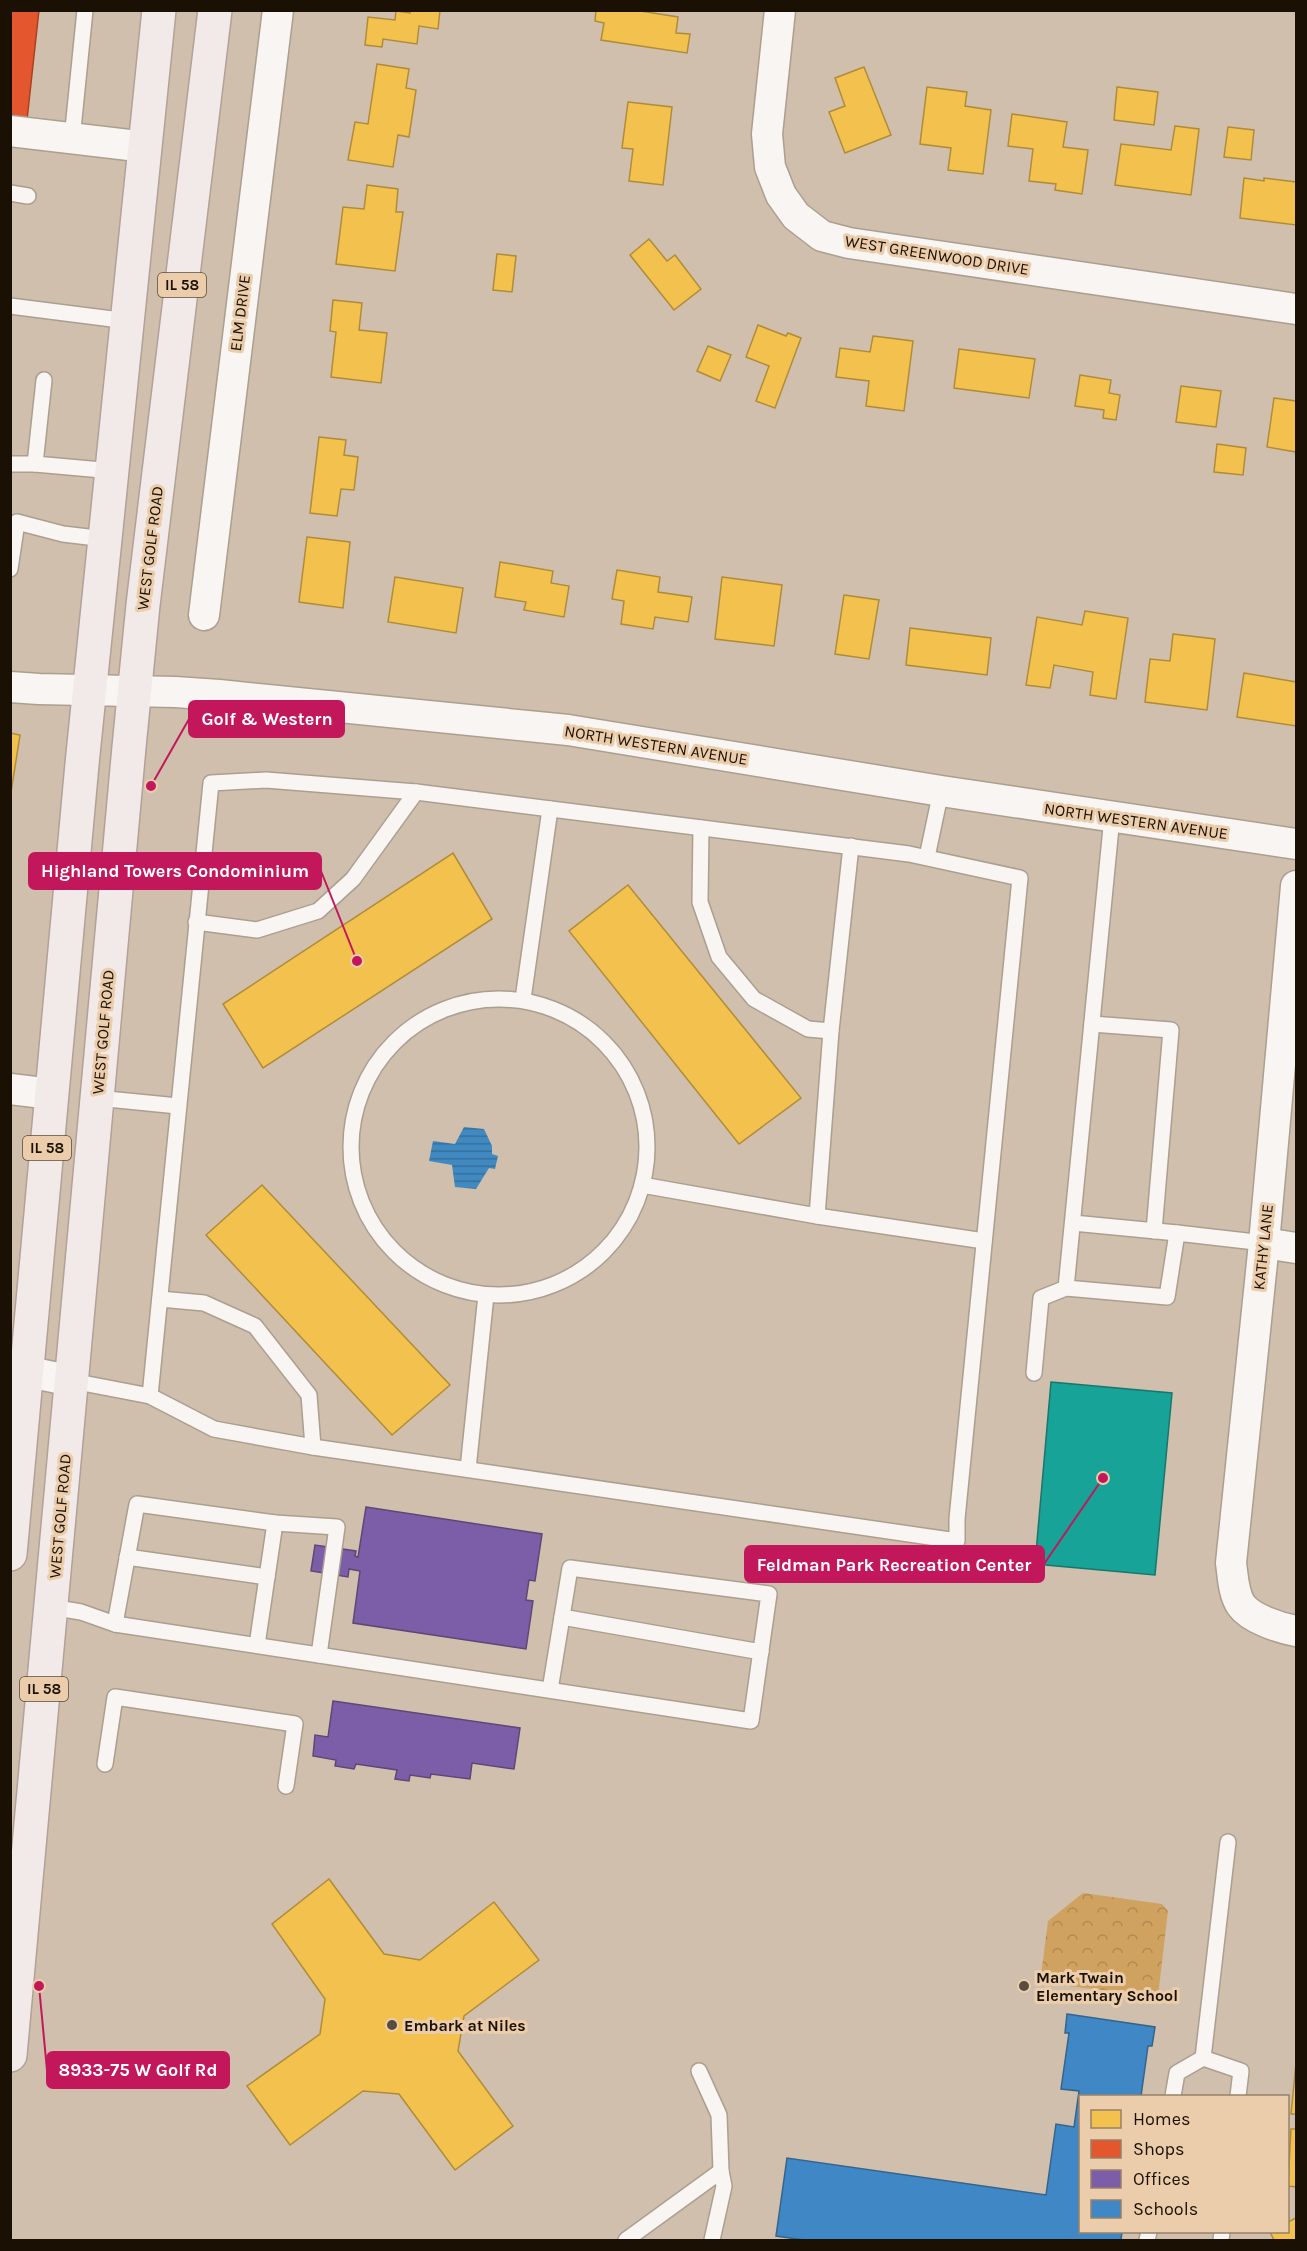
<svg xmlns="http://www.w3.org/2000/svg" width="1307" height="2251" viewBox="0 0 1307 2251" font-family="Karla,sans-serif">
  <style>
    .park { fill: url(#park-crowns) }
    .water { fill: url(#water-rules) }
    .homes { fill: #f2c14e; stroke: #b18c38; stroke-width: 1.5 }
    .shops { fill: #e4572e; stroke: #a74221; stroke-width: 1.5 }
    .offices { fill: #7b5ea7; stroke: #5e4776; stroke-width: 1.5 }
    .schools { fill: #3f88c5; stroke: #34648b; stroke-width: 1.5 }
    .public { fill: #17a398; stroke: #18776c; stroke-width: 1.5 }
    .lines { fill: none; stroke-linecap: round; stroke-linejoin: round }
    .lane-casing { stroke: #ab9f90; stroke-width: 18 }
    .street-casing { stroke: #ab9f90; stroke-width: 33 }
    .primary-casing { stroke: #b2a199; stroke-width: 36 }
    .lane { stroke: #f8f5f3; stroke-width: 15 }
    .street { stroke: #f8f5f3; stroke-width: 30 }
    .primary { stroke: #f2eae8; stroke-width: 33 }
    .poi-dot { fill: #594d3f; stroke: #ebcdab; stroke-width: 2 }
    .labels { text-anchor: middle; dominant-baseline: central; stroke-width: 6; stroke-linejoin: round; paint-order: stroke }
    .shield { fill: #ebcdab; stroke: #594936; stroke-width: 1.5 }
    .shield-label { font-size: 15px; font-weight: bold; fill: #1a1004 }
    .street-label { font-size: 16px; fill: #1a1004; stroke: #ebcdab }
    .poi-label { font-size: 16px; font-weight: bold; fill: #1a1004; stroke: #ebcdab; text-anchor: start }
    .leader { fill: none; stroke: #c2185b; stroke-width: 2 }
    .callout-dot { fill: #c2185b; stroke: #ebcdab; stroke-width: 2 }
    .callout { fill: #c2185b; stroke: #c2185b; stroke-width: 2 }
    .callout-label { font-size: 18px; text-anchor: middle; font-weight: bold; fill: #fff }
  </style>
  <defs>
    <pattern id="park-crowns" width="20" height="18" patternUnits="userSpaceOnUse" patternTransform="scale(1.5)"><rect width="20" height="18" fill="#d0a25f"/><path d="M2 6a3 3 0 1 1 6 0M12 15a3 3 0 1 1 6 0" fill="none" stroke="#b28a51"/></pattern>
    <pattern id="water-rules" width="6" height="5" patternUnits="userSpaceOnUse" patternTransform="scale(1.5)"><rect width="6" height="5" fill="#418ac1"/><path d="M0 2.5h6" fill="none" stroke="#366f9b"/></pattern>
  </defs>
  <rect width="100%" height="100%" fill="#cfbfac"/>
  <path class="park" d="M1083,1893l79,11 6,7 -10,85 -118,-13 8,-62z"/>
  <path class="water" d="M464,1127l20,2 8,17v8l6,2 -3,13 -6,-1 -13,21 -21,-2 -3,-22 -23,-4 4,-20 22,3z"/>
  <g class="homes">
    <path d="M410,10h30l-2,19 -19,-3 -2,18 -34,-5 -1,8 -17,-2 3,-28 27,3 1,-9 14,2z"/>
    <path d="M596,10h38l44,7 -2,16 14,1 -3,19 -86,-13 3,-17 -9,-2z"/>
    <path d="M377,64l32,5 -3,19 10,2 -7,47 -11,-2 -5,32 -45,-7 7,-38 13,2z"/>
    <path d="M864,67l27,68 -46,18 -16,-41 16,-6 -10,-28z"/>
    <path d="M927,87l40,5 -2,14 26,4 -8,64 -35,-4 3,-22 -31,-4z"/>
    <path d="M1117,87l41,5 -4,33 -40,-5z"/>
    <path d="M628,102l44,5 -9,78 -34,-4 4,-32 -11,-1z"/>
    <path d="M1012,114l55,8 -4,25 25,3 -6,44 -27,-4 1,-6 -27,-3 4,-32 -25,-3z"/>
    <path d="M1175,126l24,3 -8,66 -76,-10 6,-41 50,6z"/>
    <path d="M1228,127l26,3 -3,30 -27,-3z"/>
    <path d="M1244,178l20,3v-3l32,4v43l-56,-7z"/>
    <path d="M367,185l31,4 -2,23h7l-8,59 -59,-7 7,-57 21,2z"/>
    <path d="M649,239l18,22 8,-6 26,34 -27,21 -44,-55z"/>
    <path d="M497,254l19,2 -4,36 -19,-2z"/>
    <path d="M333,300l29,3 -3,27 28,3 -6,50 -50,-6 5,-45 -6,-1z"/>
    <path d="M758,325l28,11 2,-3 13,5 -26,70 -19,-7 13,-35 -23,-9z"/>
    <path d="M873,336l40,5 -9,70 -38,-5 3,-25 -33,-4 4,-29 30,4z"/>
    <path d="M708,346l23,9 -11,26 -23,-10z"/>
    <path d="M959,349l76,10 -6,39 -75,-10z"/>
    <path d="M1080,375l31,5 -2,13 11,2 -4,25 -13,-2 1,-8 -29,-4z"/>
    <path d="M1181,386l40,5 -5,36 -40,-5z"/>
    <path d="M1274,398l22,3v51l-29,-5z"/>
    <path d="M319,437l27,3 -2,15 14,2 -4,33 -13,-1 -4,27 -27,-3z"/>
    <path d="M1217,444l29,4 -3,27 -29,-3z"/>
    <path d="M307,537l43,5 -7,66 -44,-6z"/>
    <path d="M500,562l53,9 -2,12 18,3 -5,31 -40,-7 2,-8 -31,-5z"/>
    <path d="M617,570l43,7 -2,15 34,5 -4,25 -33,-5 -2,12 -32,-5 3,-23 -12,-2z"/>
    <path d="M395,577l68,11 -7,45 -68,-11z"/>
    <path d="M722,577l60,8 -8,61 -59,-7z"/>
    <path d="M844,595l35,5 -10,59 -34,-5z"/>
    <path d="M1085,611l43,7 -12,81 -26,-4 3,-23 -39,-7 -4,23 -24,-3 11,-68 45,8z"/>
    <path d="M910,628l81,10 -4,37 -81,-10z"/>
    <path d="M1173,634l42,5 -8,71 -62,-8 5,-43 20,2z"/>
    <path d="M1244,673l52,9v44l-59,-9z"/>
    <path d="M10,733l10,2 -10,64z"/>
    <path d="M453,853l39,66 -229,149 -40,-64z"/>
    <path d="M628,885l173,213 -62,46 -170,-213z"/>
    <path d="M262,1185l188,200 -58,50 -186,-200z"/>
    <path d="M329,1879l55,75 36,6 74,-58 45,58 -75,56 -6,35 55,75 -58,44 -56,-76 -36,-3 -73,54 -43,-59 73,-52 5,-35 -53,-75z"/>
    <path d="M1296,2063v51h-5z"/>
    <path d="M1291,2129h5v58l-8,-1z"/>
    <path d="M1296,2218v22h-22l-4,-8h18v-10z"/>
  </g>
  <path class="shops" d="M10,10h29l-12,110 -15,-2v-4h-2z"/>
  <g class="offices">
    <path d="M366,1507l176,27 -7,47 -6,-1 -3,20 7,1 -7,48 -173,-26 7,-52 -11,-2 -1,8 -37,-6 4,-26 41,6 -1,5 3,1z"/>
    <path d="M333,1701l187,27 -6,41 -42,-6 -2,16 -39,-5 -1,4 -20,-3 -1,6 -14,-2 2,-9 -41,-6 -2,5 -19,-3 1,-6 -23,-4 2,-21 13,2z"/>
  </g>
  <path class="schools" d="M1067,2014l88,13 -3,19h-4l-7,50h-61v136h42l-1,8h-317l-28,-4 11,-78 259,37 10,-71 18,3 5,-36 -18,-2 8,-56h-4z"/>
  <path class="public" d="M1051,1382l121,11 -17,182 -120,-11z"/>
  <g class="lines">
    <g class="lane-casing">
      <g id="lane">
        <path d="M72,139l13,-129"/>
        <path d="M10,193l18,3"/>
        <path d="M10,306l118,15"/>
        <path d="M44,380l-9,84 78,7"/>
        <path d="M10,464h25"/>
        <path d="M10,569l7,-47 46,12 42,5"/>
        <path d="M1112,817l-46,471 101,9 10,-64 87,10"/>
        <path d="M701,828l-1,74 19,55 35,42 54,30 23,2"/>
        <path d="M927,857l14,-66"/>
        <path d="M196,922l61,8 61,-19 35,-32 63,-87"/>
        <circle cx="499" cy="1147" r="148"/>
        <path d="M523,999l27,-190"/>
        <path d="M1092,1024l79,6 -17,201"/>
        <path d="M97,1098l81,8"/>
        <path d="M642,1185l175,31 167,25"/>
        <path d="M817,1216l14,-185 20,-185"/>
        <path d="M1073,1223l104,10"/>
        <path d="M160,1299l44,4 51,23 54,69 4,52"/>
        <path d="M1034,1373l7,-75 25,-10"/>
        <path d="M72,1381l78,15 64,33 99,18 644,94v-22l63,-641 -111,-24 -493,-62 -150,-12 -55,3 -61,613"/>
        <path d="M468,1469l18,-174"/>
        <path d="M275,1523l62,4 -18,128"/>
        <path d="M127,1557l140,20"/>
        <path d="M51,1607l30,5 34,12 636,97 18,-127 -199,-26 -20,122"/>
        <path d="M562,1617l199,35"/>
        <path d="M115,1624l22,-120 138,19 -18,122"/>
        <path d="M105,1764l10,-67 180,27 -9,62"/>
        <path d="M1203,2058l25,-216"/>
        <path d="M699,2071l20,44 2,56 3,15 -12,54"/>
        <path d="M1173,2096l4,-23 26,-15 38,13 -3,25"/>
        <path d="M626,2240l95,-69"/>
        <path d="M1147,2240l2,-8"/>
        <path d="M1221,2240l1,-8"/>
      </g>
    </g>
    <g class="street-casing">
      <g id="street">
        <path d="M780,10l-13,124 3,33 11,28 15,21 26,20 27,7 447,66"/>
        <path d="M10,131l136,16"/>
        <path d="M204,615l74,-605"/>
        <path d="M10,687l29,2 136,3 44,3 349,35 373,61 355,53"/>
        <path d="M1296,886l-32,357 -33,320c2,13 2,30 10,42 10,14 39,23 55,26"/>
        <path d="M10,1089l42,5"/>
        <path d="M1264,1243l32,5"/>
        <path d="M10,1368l62,13"/>
      </g>
    </g>
    <g class="primary-casing">
      <g id="primary">
        <path d="M10,1554l72,-790 77,-754"/>
        <path d="M10,2055l119,-1308 14,-142 72,-595"/>
      </g>
    </g>
    <use href="#lane" class="lane"/>
    <use href="#street" class="street"/>
    <use href="#primary" class="primary"/>
  </g>
  <g class="poi-dot">
    <circle cx="1024" cy="1986" r="6"/>
    <circle cx="392" cy="2025" r="6"/>
  </g>
  <g class="labels">
    <g class="shield">
      <rect x="158" y="273" width="48" height="24" rx="4.5"/>
      <rect x="23" y="1136" width="48" height="24" rx="4.5"/>
      <rect x="20" y="1677" width="48" height="24" rx="4.5"/>
    </g>
    <g class="shield-label">
      <text x="182" y="285">IL 58</text>
      <text x="47" y="1148">IL 58</text>
      <text x="44" y="1689">IL 58</text>
    </g>
    <g class="street-label">
      <text transform="translate(937 255) rotate(9)">WEST GREENWOOD DRIVE</text>
      <text transform="translate(240 313) rotate(-83)">ELM DRIVE</text>
      <text transform="translate(150 548) rotate(-83)">WEST GOLF ROAD</text>
      <text transform="translate(656 745) rotate(9)">NORTH WESTERN AVENUE</text>
      <text transform="translate(1136 821) rotate(8)">NORTH WESTERN AVENUE</text>
      <text transform="translate(103 1032) rotate(-85)">WEST GOLF ROAD</text>
      <text transform="translate(1263 1247) rotate(-84)">KATHY LANE</text>
      <text transform="translate(60 1516) rotate(-85)">WEST GOLF ROAD</text>
    </g>
    <g class="poi-label">
      <text x="1036" y="1977">Mark Twain<tspan x="1036" dy="18">Elementary School</tspan></text>
      <text x="404" y="2025">Embark at Niles</text>
    </g>
  </g>
  <path class="leader" d="M151 786L189 719M357 961L321 871M1103 1478L1044 1564M39 1986L47 2070"/>
  <g class="callout-dot">
    <circle cx="151" cy="786" r="6"/>
    <circle cx="357" cy="961" r="6"/>
    <circle cx="1103" cy="1478" r="6"/>
    <circle cx="39" cy="1986" r="6"/>
  </g>
  <g class="callout">
    <rect x="189" y="701" width="155" height="36" rx="6"/>
    <rect x="29" y="853" width="292" height="36" rx="6"/>
    <rect x="745" y="1546" width="299" height="36" rx="6"/>
    <rect x="47" y="2052" width="182" height="36" rx="6"/>
  </g>
  <g class="callout-label">
    <text x="267" y="725">Golf &amp; Western</text>
    <text x="175" y="877">Highland Towers Condominium</text>
    <text x="894" y="1571">Feldman Park Recreation Center</text>
    <text x="138" y="2076">8933-75 W Golf Rd</text>
  </g>
  <rect width="1307" height="2251" fill="none" stroke="#1a1004" stroke-width="24"/>
  <rect x="1079" y="2095" width="210" height="138" fill="#ebcdab" stroke="#978168" stroke-width="1.5"/>
  <rect x="1091" y="2110" width="30" height="18" fill="#f2c14e" stroke="#978168" stroke-width="1.5"/>
  <text x="1133" y="2125" font-size="18" fill="#1a1004">Homes</text>
  <rect x="1091" y="2140" width="30" height="18" fill="#e4572e" stroke="#978168" stroke-width="1.5"/>
  <text x="1133" y="2155" font-size="18" fill="#1a1004">Shops</text>
  <rect x="1091" y="2170" width="30" height="18" fill="#7b5ea7" stroke="#978168" stroke-width="1.5"/>
  <text x="1133" y="2185" font-size="18" fill="#1a1004">Offices</text>
  <rect x="1091" y="2200" width="30" height="18" fill="#3f88c5" stroke="#978168" stroke-width="1.5"/>
  <text x="1133" y="2215" font-size="18" fill="#1a1004">Schools</text>
</svg>
